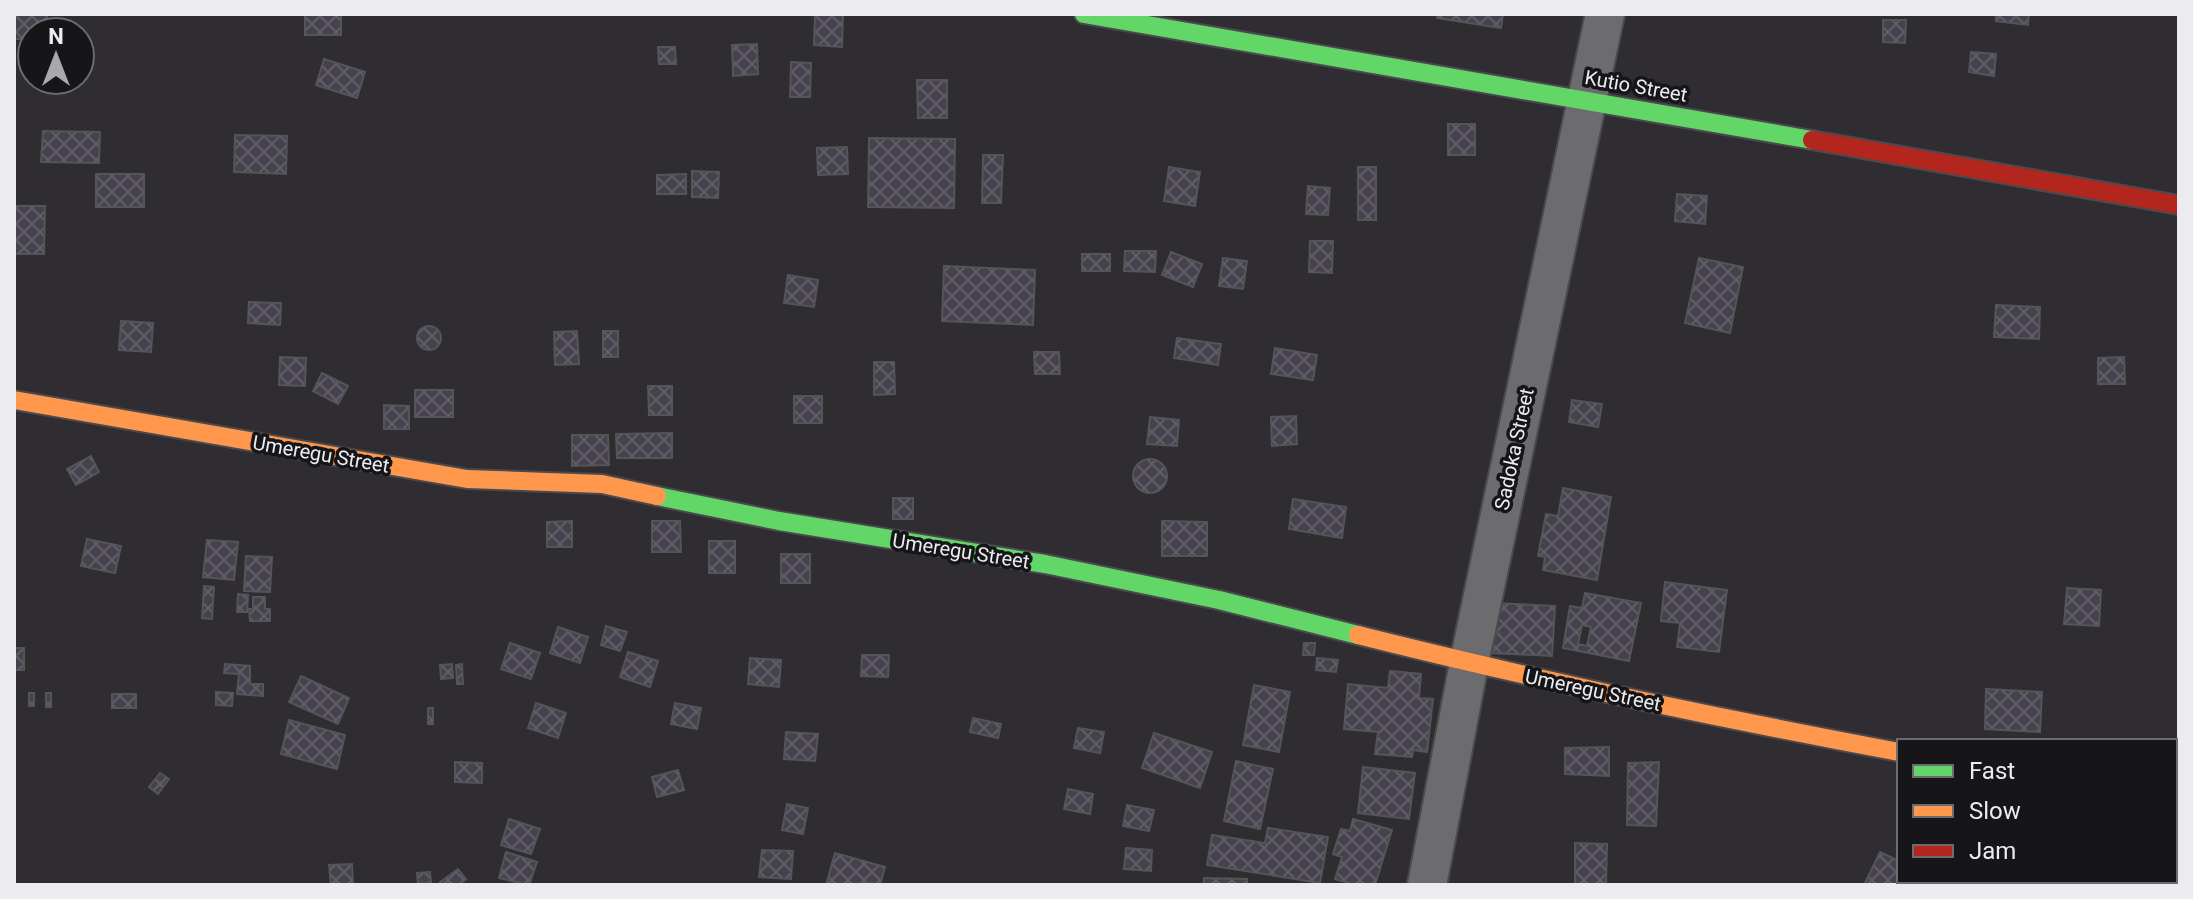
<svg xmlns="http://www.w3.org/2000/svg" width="2193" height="899" viewBox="0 0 2193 899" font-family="Roboto,sans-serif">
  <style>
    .building { fill: url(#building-cross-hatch); stroke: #555457; stroke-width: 2; fill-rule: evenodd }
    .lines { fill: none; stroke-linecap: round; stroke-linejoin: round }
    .street-casing { stroke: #4a494d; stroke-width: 42 }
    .fast-casing { stroke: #4a494d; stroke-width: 22 }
    .slow-casing { stroke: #4a494d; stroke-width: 22 }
    .jam-casing { stroke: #4a494d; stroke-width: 22 }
    .street { stroke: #6c6c6e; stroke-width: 38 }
    .fast { stroke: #63d668; stroke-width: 18 }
    .slow { stroke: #ff974d; stroke-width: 18 }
    .jam { stroke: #b3261e; stroke-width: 18 }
    .labels { text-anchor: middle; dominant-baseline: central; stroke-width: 7; stroke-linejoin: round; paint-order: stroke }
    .street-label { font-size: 20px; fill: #ecebf0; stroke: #161518 }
  </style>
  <defs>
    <pattern id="building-cross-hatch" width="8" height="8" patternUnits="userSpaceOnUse" patternTransform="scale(2)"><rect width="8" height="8" fill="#46424d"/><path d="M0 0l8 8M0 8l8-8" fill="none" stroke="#615d67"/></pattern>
  </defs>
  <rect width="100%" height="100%" fill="#2f2d32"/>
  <g class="building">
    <path d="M14,14h33l1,18h-16v7h-18z"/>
    <rect x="305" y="14" width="36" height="21"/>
    <path d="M815,14h28l-1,33 -28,-2z"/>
    <path d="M1438,14h65l-2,14 -64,-10z"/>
    <path d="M1996,14h33l-1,11 -32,-4z"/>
    <path d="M1883,20h23l-1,23 -22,-1z"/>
    <path d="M757,44l1,30 -25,2 -1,-31z"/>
    <path d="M658,47h17l1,17h-17z"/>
    <path d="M1971,52l25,2 -2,22 -25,-4z"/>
    <path d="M324,59l41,13 -8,26 -41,-13z"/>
    <path d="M791,62l20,1 -1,34h-20z"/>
    <rect x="51" y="80" width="22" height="8"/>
    <path d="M917,80h30v38h-29z"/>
    <rect x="1448" y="124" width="27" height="31"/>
    <path d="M43,131l57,1 -1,31 -58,-1z"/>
    <path d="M235,135l52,1 -1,38 -52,-2z"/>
    <path d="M869,138l86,1 -1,69 -86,-1z"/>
    <path d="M847,147l1,27 -30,1 -1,-27z"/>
    <path d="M983,155h20l-2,48h-19z"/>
    <path d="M1169,167l31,5 -5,34 -31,-5z"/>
    <rect x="1358" y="167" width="18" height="53"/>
    <path d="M692,171l27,1 -1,26 -26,-1z"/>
    <rect x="96" y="174" width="48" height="33"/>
    <path d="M686,174v20h-29v-19z"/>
    <path d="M1308,186l22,2 -2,27 -22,-1z"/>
    <path d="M1677,194l30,2 -2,28 -30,-3z"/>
    <path d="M14,206h31l-1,48h-30z"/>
    <path d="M1310,241h23l-1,32 -23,-1z"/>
    <path d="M1125,251h31l-1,21 -31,-1z"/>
    <path d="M1171,252l31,12 -9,23 -31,-12z"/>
    <rect x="1082" y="254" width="28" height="17"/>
    <path d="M1223,258l24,3 -4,28 -24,-3z"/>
    <path d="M1699,258l44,9 -13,66 -45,-10z"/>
    <path d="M944,266l91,4 -2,55 -91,-4z"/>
    <path d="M788,275l30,5 -4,27 -30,-4z"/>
    <path d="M249,302l32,1 -1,22 -32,-2z"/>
    <path d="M1996,305l44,2 -1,32 -45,-2z"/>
    <path d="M121,321l32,2 -2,29 -32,-2z"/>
    <circle cx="429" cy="338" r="12"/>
    <path d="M577,331l2,33 -24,1 -1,-33z"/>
    <rect x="603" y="331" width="15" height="26"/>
    <path d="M1177,338l44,6 -3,21 -44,-7z"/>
    <path d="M1275,348l42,7 -4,25 -42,-6z"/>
    <path d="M1034,352h25l1,22h-25z"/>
    <path d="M280,357l26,1 -1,28 -26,-1z"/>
    <path d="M2124,357l1,27h-27v-26z"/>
    <path d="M874,362h20l1,32 -21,1z"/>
    <path d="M322,373l26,13 -10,18 -25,-13z"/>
    <path d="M648,386h24v29h-23z"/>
    <rect x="415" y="390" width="38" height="27"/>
    <rect x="794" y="396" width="28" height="27"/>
    <path d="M1572,400l30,4 -4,23 -29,-5z"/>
    <path d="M384,405l25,1v23h-25z"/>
    <path d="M1296,416l1,28 -25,2 -1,-29z"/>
    <path d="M1150,417l29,3 -2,26 -30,-2z"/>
    <path d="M672,433v25h-55l-1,-24z"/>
    <path d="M572,435h36l1,30 -37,1z"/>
    <path d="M91,456l8,16 -23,13 -9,-16z"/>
    <circle cx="1150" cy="476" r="17"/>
    <path d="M1563,488l48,9 -14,83 -54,-10 2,-13 -7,-1 8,-42 12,2z"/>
    <rect x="893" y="498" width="20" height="21"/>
    <path d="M1293,499l53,8 -4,31 -53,-9z"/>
    <path d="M572,521v26h-25v-25z"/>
    <path d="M652,521h28l1,31h-29z"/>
    <path d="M1162,521l45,1v34h-45z"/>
    <path d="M87,539l34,7 -6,27 -34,-7z"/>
    <path d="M207,540l31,2 -4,38 -31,-3z"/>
    <rect x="709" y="541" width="26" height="32"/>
    <rect x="781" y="554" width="29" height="29"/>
    <path d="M246,556l26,1 -2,35 -26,-1z"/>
    <path d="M1665,582l62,8 -8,62 -42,-5 3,-24 -19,-2z"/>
    <path d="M204,586l10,1 -2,32 -10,-1z"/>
    <path d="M2067,588l34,2 -2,36 -35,-2z"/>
    <path d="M1585,593l56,10 -12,58 -66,-13 7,-42 12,2zM1582,625l9,2 -4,19 -9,-2z"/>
    <path d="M238,594l10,1 -1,17h-10z"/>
    <path d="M253,597h12v12h5v12h-20l-1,-12h4z"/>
    <path d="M1494,603l61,3 -3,50 -60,-3z"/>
    <path d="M606,626l21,6 -7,19 -19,-6z"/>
    <path d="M558,627l30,10 -8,26 -30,-10z"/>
    <path d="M510,643l30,10 -9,26 -30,-10z"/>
    <path d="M1304,643h11l-1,12h-11z"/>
    <rect x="14" y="648" width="10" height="22"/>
    <path d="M628,652l30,9 -8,26 -30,-10z"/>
    <path d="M862,655h27l-1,22 -27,-1z"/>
    <path d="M750,658l31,2 -2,27 -31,-3z"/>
    <path d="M1317,658l21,2 -2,12 -20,-2z"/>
    <path d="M225,664l25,2v18h13v12l-26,-2 2,-20 -15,-1z"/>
    <path d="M452,664l1,14 -12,1 -1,-14z"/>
    <path d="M462,664l1,20h-6l-1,-19z"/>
    <path d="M1390,671l31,3 -2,24 14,1 -6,53 -14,-2 -1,7 -37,-3 3,-22 -34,-3 4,-45 40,4z"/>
    <path d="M301,676l48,22 -11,26 -49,-22z"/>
    <path d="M1254,685l36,7 -11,60 -36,-7z"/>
    <path d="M1986,689l56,3 -2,40 -55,-3z"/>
    <path d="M216,692l17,1 -1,13 -16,-1z"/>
    <rect x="29" y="693" width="5" height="13"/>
    <rect x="46" y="693" width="5" height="14"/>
    <rect x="112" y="694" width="24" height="14"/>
    <path d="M536,703l30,10 -8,25 -30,-10z"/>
    <path d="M675,703l26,5 -4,21 -26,-5z"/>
    <rect x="428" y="708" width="5" height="16"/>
    <path d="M973,718l28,6 -3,14 -28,-6z"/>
    <path d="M289,720l56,15 -8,34 -56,-15z"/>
    <path d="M1078,728l26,4 -4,21 -26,-5z"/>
    <path d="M786,732l32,2 -3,27 -31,-2z"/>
    <path d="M1154,733l58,19 -12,36 -58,-20z"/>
    <path d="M1609,747v29l-44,-2v-26z"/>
    <path d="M1236,761l37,8 -13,60 -36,-8z"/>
    <path d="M455,762l27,1v20l-27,-1z"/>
    <path d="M1659,762l-3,64 -29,-1 1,-62z"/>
    <path d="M1363,767l52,6 -6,46 -51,-6z"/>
    <path d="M678,770l6,20 -27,7 -5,-20z"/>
    <path d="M160,773l9,6 -11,15 -9,-7z"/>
    <path d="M1068,789l25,5 -3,20 -26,-5z"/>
    <path d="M787,804l21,4 -5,26 -21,-4z"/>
    <path d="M1127,805l27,5 -5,21 -26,-5z"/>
    <path d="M509,819l31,10 -9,25 -30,-9z"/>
    <path d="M1353,819l39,11 -17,55h-19l-21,-6 7,-22 -9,-3 8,-25 9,2z"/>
    <path d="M1268,828l60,9 -8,46 -113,-18 5,-30 53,8z"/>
    <path d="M1575,843l32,1 -1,41h-31z"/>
    <path d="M1126,848l26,2 -1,21 -27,-2z"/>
    <path d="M762,850l31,1 -2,28 -32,-2z"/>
    <path d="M506,852l31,10 -8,23 -30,-7z"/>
    <path d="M1880,852l19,9v20h37l-2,4h-70z"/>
    <path d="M835,853l50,14 -5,18 -17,-3 -1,3h-36z"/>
    <path d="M352,864l1,20 -22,1 -2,-20z"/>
    <path d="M458,869l8,10 -8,6h-15l-3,-3z"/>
    <path d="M430,872l1,11 -13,1 -1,-11z"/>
    <path d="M1204,878l43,1v6h-43z"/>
    <path d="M2016,881h40l-1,4h-39z"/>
  </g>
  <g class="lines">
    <g class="street-casing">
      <g id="street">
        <path d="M2175,790h4"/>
        <path d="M1427,885l42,-222 136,-649"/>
      </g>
    </g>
    <g class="fast-casing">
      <g id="fast">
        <path d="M1084,14l728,126"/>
        <path d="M657,496l122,25 266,43 174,36 139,35"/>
      </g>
    </g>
    <g class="slow-casing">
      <g id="slow">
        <path d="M14,400l453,79 135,5 55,12"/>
        <path d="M1358,635c179,45 360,83 541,117"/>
      </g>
    </g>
    <g class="jam-casing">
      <path id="jam" d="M1812,140l367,65"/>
    </g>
    <use href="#street" class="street"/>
    <use href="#fast" class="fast"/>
    <use href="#slow" class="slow"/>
    <use href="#jam" class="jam"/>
  </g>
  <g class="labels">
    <g class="street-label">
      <text transform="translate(1636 86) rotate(10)">Kutio Street</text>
      <text transform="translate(1514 449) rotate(-78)">Sadoka Street</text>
      <text transform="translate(321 454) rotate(10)">Umeregu Street</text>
      <text transform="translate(961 551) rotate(9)">Umeregu Street</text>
      <text transform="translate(1593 690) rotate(12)">Umeregu Street</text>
    </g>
  </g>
  <rect width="2193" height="899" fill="none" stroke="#ecebf0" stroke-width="32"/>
  <rect x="1897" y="739" width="280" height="144" fill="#161518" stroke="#6c6b6e" stroke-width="2"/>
  <rect x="1913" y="765" width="40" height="12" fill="#63d668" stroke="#6c6b6e" stroke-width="2"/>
  <text x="1969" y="779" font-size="24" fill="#ecebf0">Fast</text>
  <rect x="1913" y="805" width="40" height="12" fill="#ff974d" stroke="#6c6b6e" stroke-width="2"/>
  <text x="1969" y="819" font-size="24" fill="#ecebf0">Slow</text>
  <rect x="1913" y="845" width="40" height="12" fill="#b3261e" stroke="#6c6b6e" stroke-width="2"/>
  <text x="1969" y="859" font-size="24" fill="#ecebf0">Jam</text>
  <g transform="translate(56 56)"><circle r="38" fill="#161518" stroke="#6c6b6e" stroke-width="2"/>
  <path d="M0-6L14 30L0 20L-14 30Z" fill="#aaa8ae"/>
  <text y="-12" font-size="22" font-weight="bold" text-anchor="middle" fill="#ecebf0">N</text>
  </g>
</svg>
